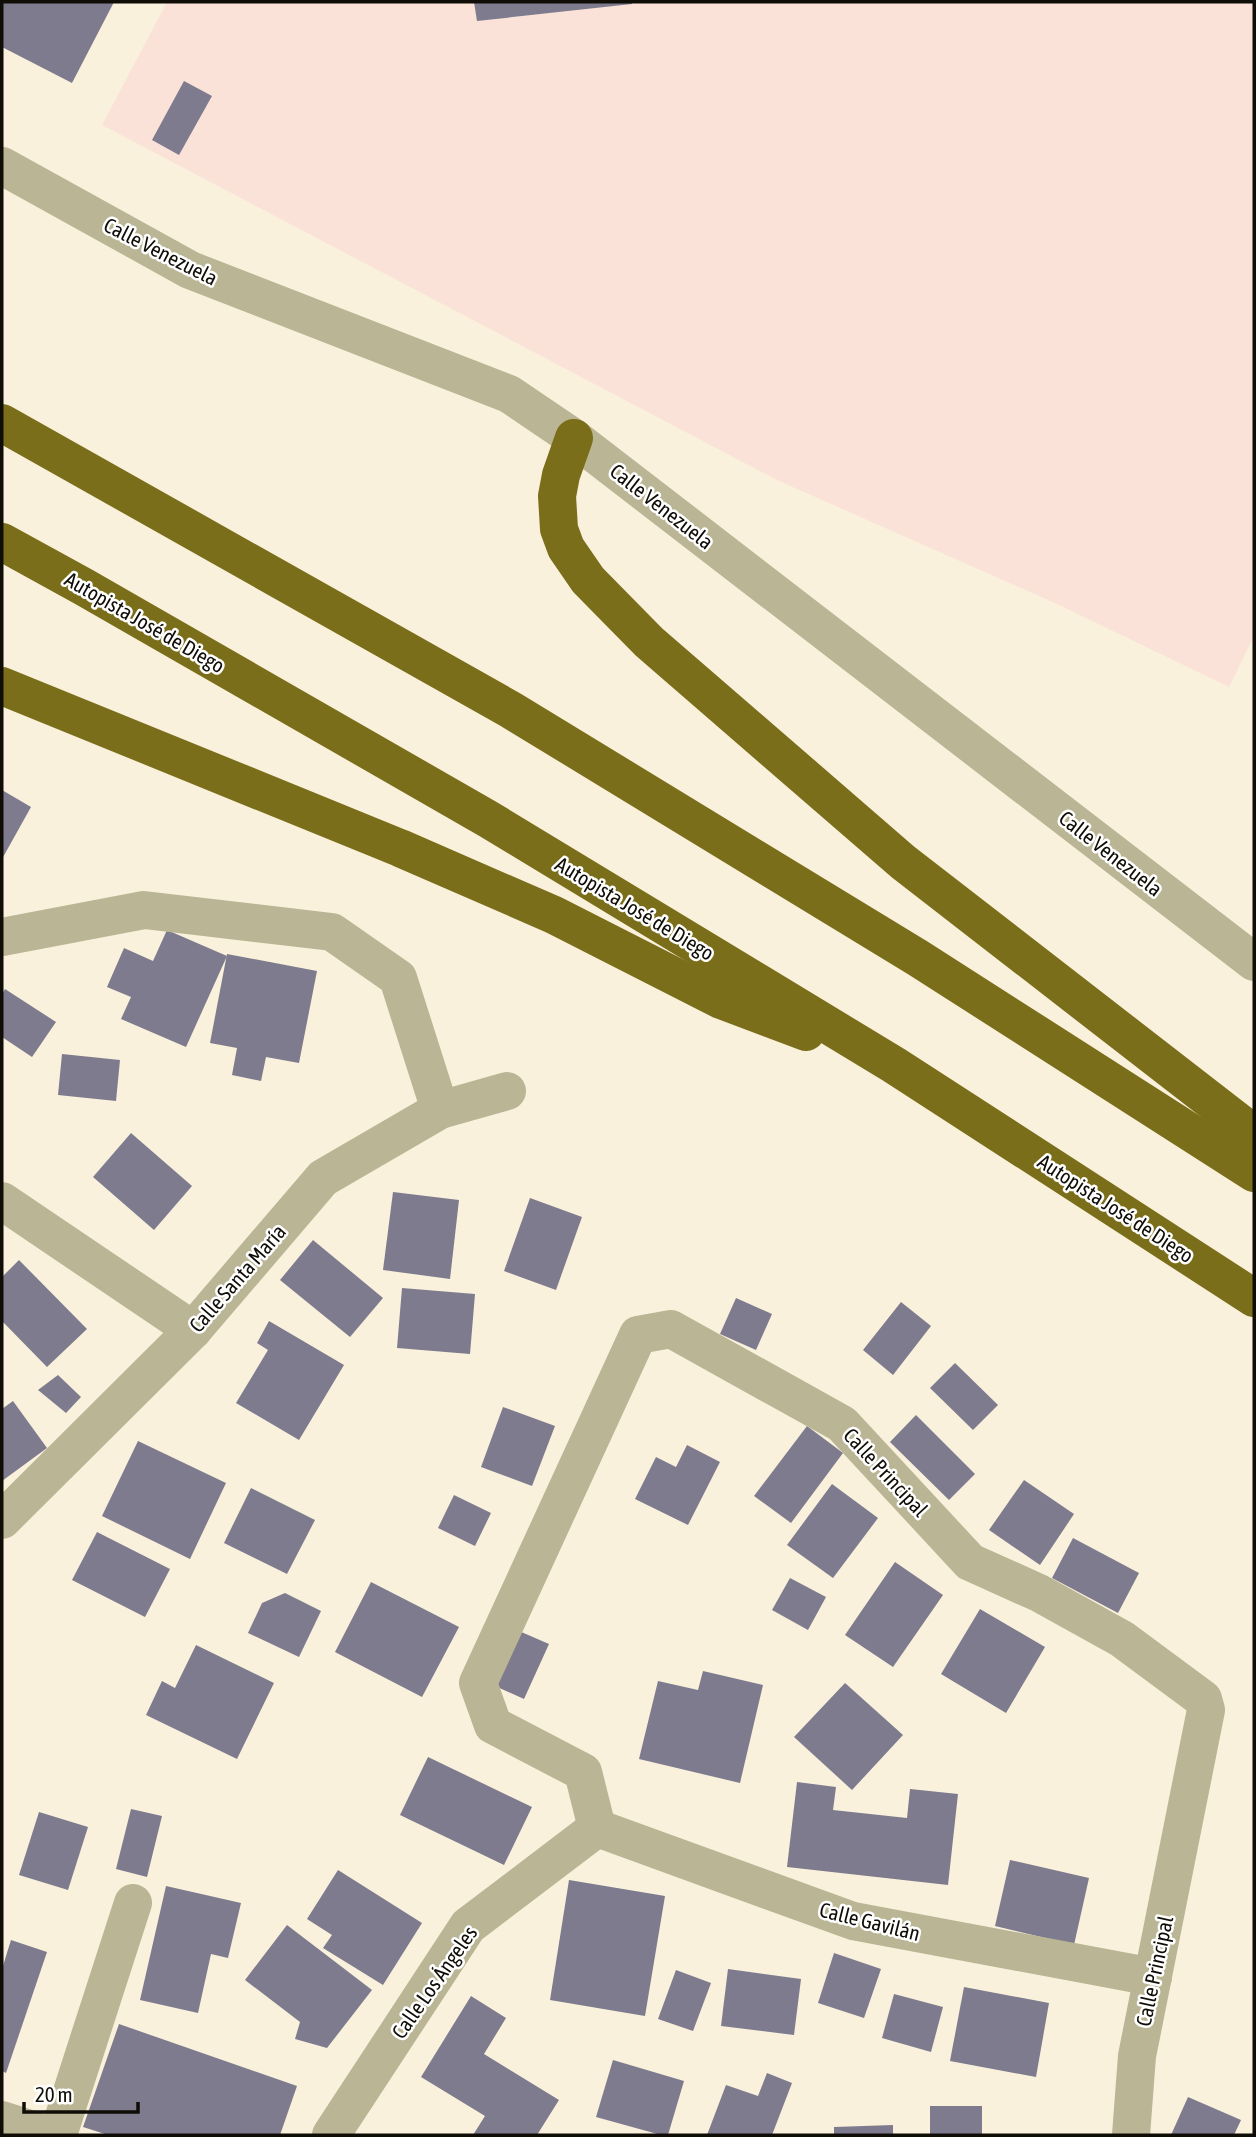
<svg xmlns="http://www.w3.org/2000/svg" width="1256" height="2137" viewBox="0 0 1256 2137" font-family="'Asap Condensed',sans-serif">
  <style>
    .industrial { fill: #fae2d8 }
    .building { fill: #7e7b8e }
    .lines { fill: none; stroke-linecap: round; stroke-linejoin: round }
    .street { stroke: #bab594; stroke-width: 38 }
    .highway { stroke: #7b6e1a; stroke-width: 38 }
    .labels { text-anchor: middle; dominant-baseline: central; stroke-width: 5; stroke-linejoin: round; paint-order: stroke }
    .street-label { font-size: 21px; fill: #0f0d06; stroke: #fff }
  </style>
  <rect width="100%" height="100%" fill="#f9f1dc"/>
  <path class="industrial" d="M167,2h1087v634l-25,51 -172,-83 -280,-124 -675,-355z"/>
  <g class="building">
    <path d="M2,2h112l-42,81 -70,-36z"/>
    <path d="M474,2h158v2l-155,17z"/>
    <path d="M184,81l28,15 -33,59 -27,-15z"/>
    <path d="M2,790l29,17 -29,52z"/>
    <path d="M167,930l60,26 -41,91 -65,-28 10,-22 -24,-10 17,-39 29,13z"/>
    <path d="M227,954l90,17 -18,92 -33,-6 -5,24 -29,-6 5,-27 -27,-5z"/>
    <path d="M5,989l51,33 -24,35 -30,-20v-43z"/>
    <path d="M62,1054l58,6 -4,41 -58,-6z"/>
    <path d="M131,1133l61,53 -38,44 -61,-53z"/>
    <path d="M393,1192l66,8 -9,79 -67,-9z"/>
    <path d="M530,1198l52,19 -26,73 -52,-19z"/>
    <path d="M313,1240l70,58 -33,39 -70,-57z"/>
    <path d="M19,1260l68,69 -40,38 -45,-46v-44z"/>
    <path d="M402,1288l73,6 -5,60 -73,-6z"/>
    <path d="M736,1298l36,16 -16,36 -36,-16z"/>
    <path d="M901,1302l30,24 -38,49 -30,-25z"/>
    <path d="M269,1321l75,44 -45,75 -63,-37 32,-53 -11,-7z"/>
    <path d="M955,1363l43,42 -25,25 -43,-42z"/>
    <path d="M58,1375l23,22 -15,16 -28,-23z"/>
    <path d="M13,1401l34,47 -45,33v-72z"/>
    <path d="M503,1407l52,19 -23,60 -51,-19z"/>
    <path d="M916,1415l59,59 -26,26 -59,-58z"/>
    <path d="M807,1426l36,27 -52,70 -37,-27z"/>
    <path d="M138,1441l88,42 -36,76 -88,-43z"/>
    <path d="M687,1445l33,17 -32,63 -53,-26 21,-42 20,10z"/>
    <path d="M1024,1480l50,34 -34,51 -51,-35z"/>
    <path d="M832,1484l46,34 -45,60 -46,-33z"/>
    <path d="M251,1488l64,32 -28,54 -63,-31z"/>
    <path d="M454,1495l37,18 -16,33 -37,-18z"/>
    <path d="M97,1532l73,37 -25,48 -73,-37z"/>
    <path d="M1073,1538l66,35 -21,40 -66,-35z"/>
    <path d="M895,1562l48,33 -50,72 -48,-32z"/>
    <path d="M790,1578l36,19 -18,33 -36,-20z"/>
    <path d="M371,1582l88,45 -37,70 -87,-45z"/>
    <path d="M285,1593l36,18 -22,46 -51,-24 14,-30z"/>
    <path d="M980,1609l65,38 -39,66 -65,-39z"/>
    <path d="M519,1631l30,13 -25,55 -29,-13z"/>
    <path d="M196,1645l78,38 -37,76 -91,-44 16,-34 13,7z"/>
    <path d="M703,1671l60,14 -23,98 -101,-24 19,-78 40,9z"/>
    <path d="M845,1683l58,52 -51,55 -58,-53z"/>
    <path d="M428,1757l104,50 -28,58 -104,-50z"/>
    <path d="M797,1782l39,5 -3,23 74,8 3,-29 48,5 -10,91 -161,-18z"/>
    <path d="M131,1809l31,7 -15,61 -31,-8z"/>
    <path d="M39,1812l49,15 -20,63 -49,-15z"/>
    <path d="M1010,1860l79,18 -15,67 -79,-19z"/>
    <path d="M338,1870l84,53 -39,62 -60,-37 9,-13 -25,-16z"/>
    <path d="M569,1880l96,16 -20,120 -95,-16z"/>
    <path d="M166,1886l75,17 -13,55 -17,-4 -13,59 -58,-13z"/>
    <path d="M287,1925l85,65 -45,58 -32,-9 5,-17 -55,-42z"/>
    <path d="M11,1940l36,12 -41,121 -4,-2v-102z"/>
    <path d="M834,1953l47,16 -17,49 -46,-15z"/>
    <path d="M728,1969l73,10 -7,56 -73,-9z"/>
    <path d="M676,1970l35,13 -18,48 -35,-12z"/>
    <path d="M964,1987l85,16 -13,74 -86,-16z"/>
    <path d="M894,1994l49,13 -12,45 -49,-14z"/>
    <path d="M471,1996l35,22 -22,36 75,46 -22,35h-64l12,-19 -64,-39z"/>
    <path d="M119,2024l178,62 -17,49h-172l-25,-8z"/>
    <path d="M613,2060l71,21 -16,54h-7l-65,-18z"/>
    <path d="M767,2073l25,10 -20,52h-65l19,-50 32,11z"/>
    <path d="M1188,2097l53,23 -7,15h-63z"/>
    <rect x="930" y="2106" width="52" height="29"/>
    <path d="M893,2125v10h-59v-8z"/>
  </g>
  <g class="lines">
    <g class="street">
      <path d="M2,166l188,104 319,124 65,44 680,524"/>
      <path d="M2,937l142,-27 188,22 66,46 42,132"/>
      <path d="M2,1201l191,129"/>
      <path d="M2,1520l191,-190 130,-152 117,-68 67,-19"/>
      <path d="M597,1828l-14,-56 -90,-47 -15,-42 160,-348 33,-6 171,95 128,138 69,31 83,46 81,60 3,11 -69,346 -6,79"/>
      <path d="M597,1828l256,93 300,56"/>
      <path d="M2,2120l47,15"/>
      <path d="M58,2135l75,-232"/>
      <path d="M331,2135l137,-209 129,-98"/>
    </g>
    <g class="highway">
      <path d="M2,423l509,287 407,248 336,215"/>
      <path d="M574,438l-13,37 -4,21 2,33 7,19 22,32 61,62 254,220 351,272"/>
      <path d="M2,542l82,45 404,232 406,246 360,233"/>
      <path d="M2,686l398,162 154,67 167,85 85,32"/>
    </g>
  </g>
  <g class="labels">
    <g class="street-label">
      <text transform="translate(161 251) rotate(27)">Calle Venezuela</text>
      <text transform="translate(662 506) rotate(38)">Calle Venezuela</text>
      <text transform="translate(145 622) rotate(30)">Autopista José de Diego</text>
      <text transform="translate(1111 853) rotate(38)">Calle Venezuela</text>
      <text transform="translate(635 908) rotate(31)">Autopista José de Diego</text>
      <text transform="translate(1116 1208) rotate(33)">Autopista José de Diego</text>
      <text transform="translate(237 1278) rotate(-49)">Calle Santa María</text>
      <text transform="translate(886 1472) rotate(47)">Calle Principal</text>
      <text transform="translate(870 1921) rotate(14)">Calle Gavilán</text>
      <text transform="translate(1154 1971) rotate(-78)">Calle Principal</text>
      <text transform="translate(434 1982) rotate(-55)">Calle Los Ángeles</text>
    </g>
  </g>
  <rect width="1256" height="2137" fill="none" stroke="#0f0d06" stroke-width="7"/>
  <path d="M24 2102v10h114v-10" fill="none" stroke="#0f0d06" stroke-width="3.5"/>
  <text x="35" y="2102" font-size="21" fill="#0f0d06" stroke="#ffffff" stroke-width="5" paint-order="stroke">20 m</text>
</svg>
